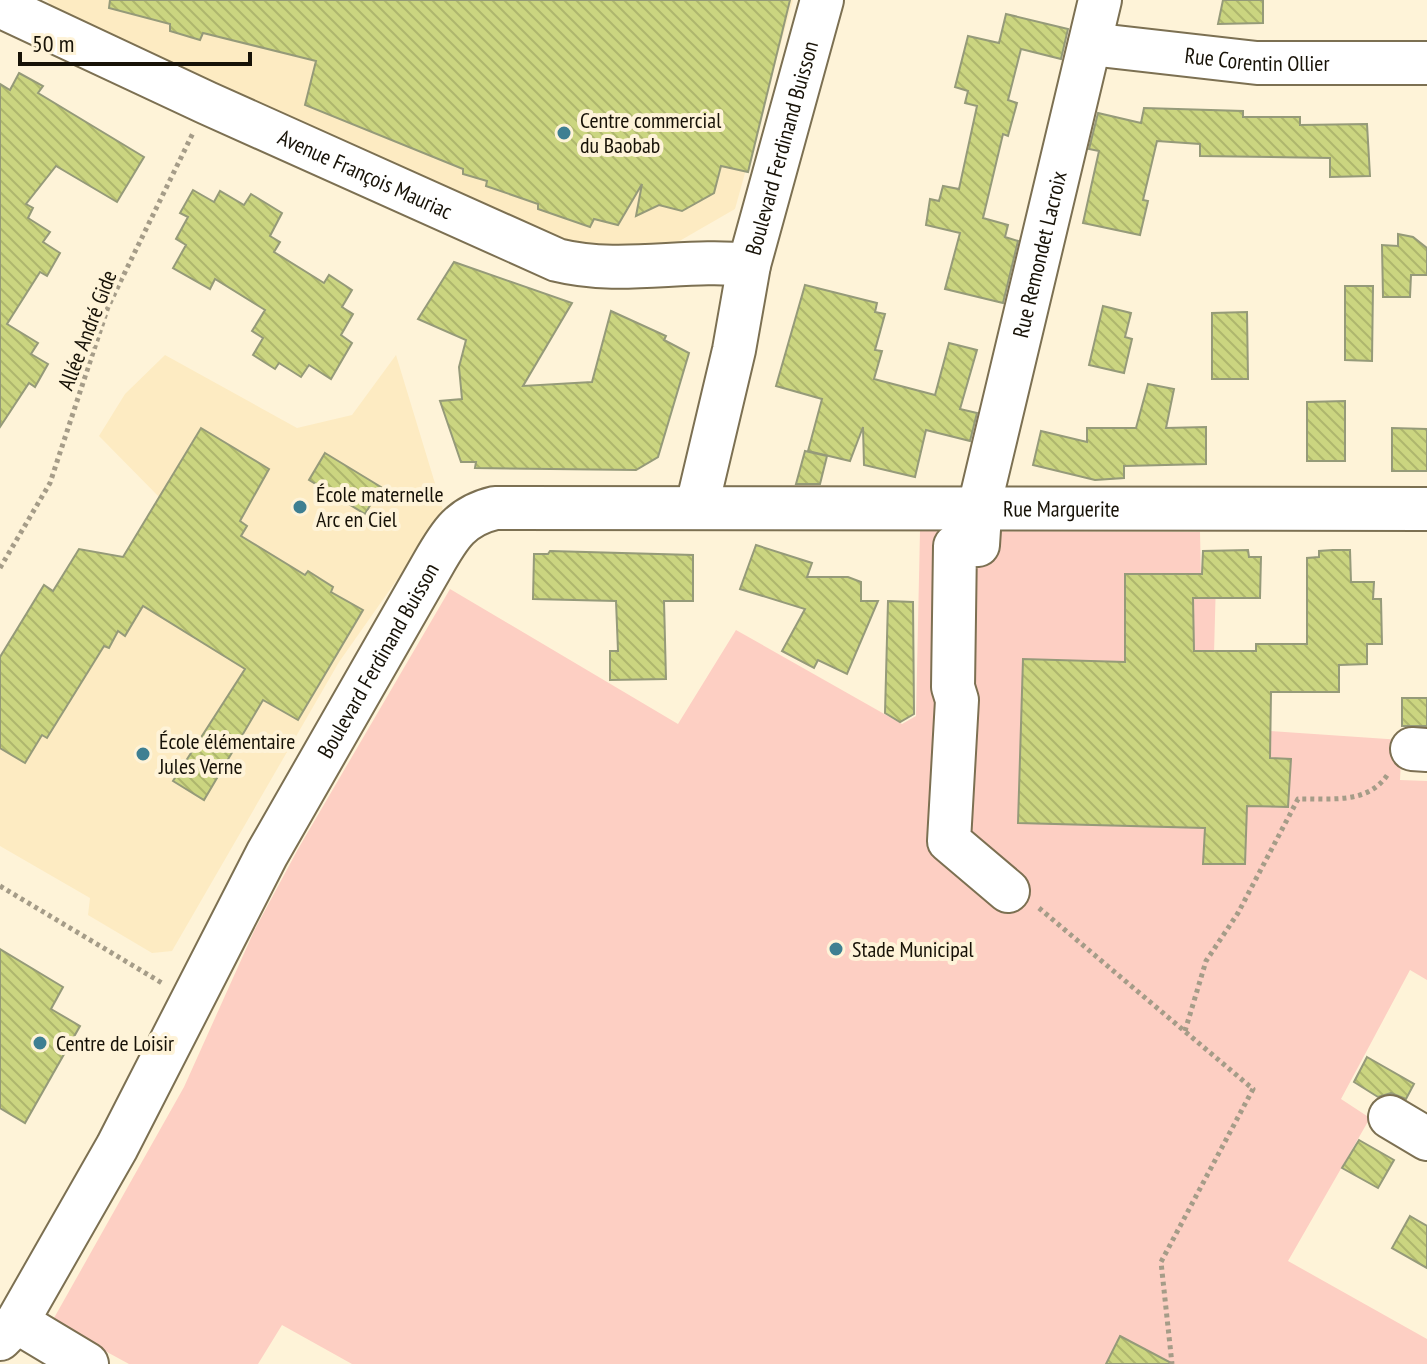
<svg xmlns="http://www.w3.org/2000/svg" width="1427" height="1364" viewBox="0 0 1427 1364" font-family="'PT Sans Narrow',sans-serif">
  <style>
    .built { fill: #fdebc2 }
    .green { fill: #fdcfc3 }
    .building { fill: url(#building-back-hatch); stroke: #959a79; stroke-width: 2 }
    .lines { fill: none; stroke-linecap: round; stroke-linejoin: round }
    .minor-casing { stroke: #7c7052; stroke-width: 46 }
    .path { stroke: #a59c88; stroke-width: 5; stroke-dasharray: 4 4; stroke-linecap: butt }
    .minor { stroke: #fff; stroke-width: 42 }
    .poi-dot { fill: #3e7f92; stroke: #fef3d8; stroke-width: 3 }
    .labels { text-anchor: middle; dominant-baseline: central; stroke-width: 8; stroke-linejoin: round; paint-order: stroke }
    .street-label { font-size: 22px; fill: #171207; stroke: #fef3d8 }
    .poi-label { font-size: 22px; fill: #171207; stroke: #fef3d8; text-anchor: start }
  </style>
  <defs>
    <pattern id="building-back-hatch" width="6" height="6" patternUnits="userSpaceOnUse" patternTransform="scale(2)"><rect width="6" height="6" fill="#cbd580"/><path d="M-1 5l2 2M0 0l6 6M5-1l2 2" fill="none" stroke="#aeb66d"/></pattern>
  </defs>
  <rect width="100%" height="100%" fill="#fef3d8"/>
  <g class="built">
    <path d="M47,0h746l-58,209 -59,34 -87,7 -533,-237z"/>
    <path d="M165,355l132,73 55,-13 44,-60 48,158 -105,149 -167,289 -20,2 -64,-38 2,-17 -90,-52v-189l43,-72 11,6 25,-42 44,8 39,-57 -63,-64 26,-42z"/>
  </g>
  <path class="green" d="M920,531l280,1 1,47 15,1 -4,147 190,13 -2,40 27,1v199l-17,-10 -69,129 29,19 -82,143 139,78v25h-1075l-70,-39 -24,39h-129l-68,-37 -7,-9 130,-231 71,-158 43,-80 152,-260 228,135 58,-94 166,94 14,-8z"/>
  <g class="building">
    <path d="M110,0h680l-42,172 -27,-6 -7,27 -32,18 -23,-6 -23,11 6,-32 -24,41 -24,-6 -4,8 -52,-18v-5l-52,-18 1,-5 -24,-7v-5l-158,-64 11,-44 -113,-28 -3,7 -30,-9v-7l-61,-16z"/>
    <path d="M1223,0h40v23l-45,1z"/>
    <path d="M1006,14l62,15 -7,30 -40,-10 -13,51 9,3 -9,33 -5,-2 -20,84 25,7 -3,12 13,4 -15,62 -58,-14 15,-56 -34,-8 4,-26 9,2 4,-15 16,3 18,-83 -12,-3 3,-12 -13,-4 13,-51 31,7z"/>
    <path d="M19,73l24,13 -5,7 106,64 -27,45 -61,-36 -30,38 7,4 -5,10 22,14 -7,10 17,11 -13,23 -7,-4 -33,52 31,19 -7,11 17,10 -13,23 -6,-4 -29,44v-343l10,6z"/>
    <path d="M1144,108l99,3v6h57v8l67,-1 3,52 -40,1v-19l-130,-2v-12l-43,-3 -14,59 5,1 -8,34 -57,-12 16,-72 -10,-2 9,-36 43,10z"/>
    <path d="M193,190l21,12 6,-11 24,14 7,-11 31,19 -12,23 10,6 -6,10 50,31 5,-8 23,15 -10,17 11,7 -12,21 11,8 -21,36 -22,-14 -8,12 -22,-14 -4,6 -22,-14 10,-17 -11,-7 13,-21 -50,-31 -5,10 -37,-21 13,-23 -10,-6 12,-22 -8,-4z"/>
    <path d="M1398,234l15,3 14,11v27h-16l-1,22h-27l-1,-52 16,1z"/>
    <path d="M454,262l118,41 -49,83 69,-4 19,-71 55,25 -2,4 25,13 -31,104 -22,13 -161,-2 1,-6h-15l-21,-61 22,-2 -3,-32 7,-27 -48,-21z"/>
    <path d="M805,285l72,18 -2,9 10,2 -10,36 7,1 -8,28 61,16 14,-52 28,7 -17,59 17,4 -7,28 -44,-11 -11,47 -51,-12 -1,-38 -13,34 -42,-10 14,-52 -46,-13z"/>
    <path d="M1373,286l-1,75 -27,-1v-74z"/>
    <path d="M1103,306l28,7 -6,24 7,2 -8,34 -35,-8z"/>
    <path d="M1247,312l1,67h-36v-66z"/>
    <path d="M1148,384l26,5 -8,39 40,-1v37l-82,2v12l-29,2 -62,-15 8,-34 46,11v-14h49z"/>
    <path d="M1345,401v60h-38v-59z"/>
    <path d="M201,428l68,41 -29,52 7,5 -6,10 64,39 3,-4 25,16 -2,5 32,18 -65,110 -35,-20 -59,100 -31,-19 72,-112 -102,-63 -18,30 -7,-5 -9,17 -5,-2 -57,92 -5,-3 -17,28 -25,-15v-91l44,-72 9,6 26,-42 44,8z"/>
    <path d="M1392,428l35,1v42h-35z"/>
    <path d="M805,451l22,5 -7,28h-24z"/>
    <path d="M325,453l56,34 -16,27 -56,-34z"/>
    <path d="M756,545l56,18 -5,14h41l13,5v19h17l-31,73 -29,-14 -4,8 -32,-17 23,-42 -65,-20z"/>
    <path d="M1248,550l1,7h12l-1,41h-67l1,53h62v-7h51v-86l12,-1v-6l14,-1h17l1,32h23l-1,17h8l1,45h-15v20l-28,1v27h-68l-1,66 21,1 -3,48 -41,-1 -2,58h-42l2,-36 -187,-5 5,-164 102,3v-88h77l1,-23z"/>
    <path d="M550,551l143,4v46h-29l2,78 -56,1v-29h8l-2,-50 -83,-2 1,-45h14z"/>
    <path d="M888,601l25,1 1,112 -14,8 -15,-9z"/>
    <rect x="1402" y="698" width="25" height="28"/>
    <path d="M0,949l63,38 -12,22 29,17 -55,97 -25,-15z"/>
    <path d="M1367,1057l47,27 -8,15 -15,-6 -13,4 -24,-15z"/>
    <path d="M1359,1140l35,20 -16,28 -36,-20z"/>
    <path d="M1410,1216l17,10v42l-35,-20z"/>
    <path d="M1120,1336l53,28h-67z"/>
  </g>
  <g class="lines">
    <g class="minor-casing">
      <g id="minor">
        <path id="s1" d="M0,6l207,97 350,157c64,16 127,-2 192,5"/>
        <path id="s2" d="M1090,44l167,19h170"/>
        <path id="s3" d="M697,506l37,-156 15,-85 73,-265"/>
        <path d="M1412,749l15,1"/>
        <path id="s4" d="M1008,891l-59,-50 8,-141 -4,-13 2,-141 23,-1 3,-46 119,-499"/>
        <path d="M1390,1117l37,22"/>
        <path d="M17,1322l70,42"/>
        <path id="s5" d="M0,1339l17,-17 100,-175 150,-293 166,-290c17,-30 28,-48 62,-56l932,1"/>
      </g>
    </g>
    <g class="path">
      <path d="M0,568l50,-85 58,-176 85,-174"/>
      <path d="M0,886l162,97"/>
      <path d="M1039,908l214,181 -92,173 11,102"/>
      <path d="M1185,1031l21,-70 32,-48 60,-114c32,-1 70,6 90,-25"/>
    </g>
    <use href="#minor" class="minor"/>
  </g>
  <g class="poi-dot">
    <circle cx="564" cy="133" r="8"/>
    <circle cx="300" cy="507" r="8"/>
    <circle cx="143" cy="754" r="8"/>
    <circle cx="836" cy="949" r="8"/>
    <circle cx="40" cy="1043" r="8"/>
  </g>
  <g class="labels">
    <g class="street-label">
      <text stroke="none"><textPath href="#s2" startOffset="168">Rue Corentin Ollier</textPath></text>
      <text stroke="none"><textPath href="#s3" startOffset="368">Boulevard Ferdinand Buisson</textPath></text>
      <text stroke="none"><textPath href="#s1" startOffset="402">Avenue François Mauriac</textPath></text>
      <text stroke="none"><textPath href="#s4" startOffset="694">Rue Remondet Lacroix</textPath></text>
      <text transform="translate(87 330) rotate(-69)">Allée André Gide</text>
      <text stroke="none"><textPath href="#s5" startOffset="1542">Rue Marguerite</textPath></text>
      <text stroke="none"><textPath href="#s5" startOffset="778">Boulevard Ferdinand Buisson</textPath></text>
    </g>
    <g class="poi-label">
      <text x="580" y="120">Centre commercial<tspan x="580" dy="25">du Baobab</tspan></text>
      <text x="316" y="494">École maternelle<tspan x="316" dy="25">Arc en Ciel</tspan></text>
      <text x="159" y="741">École élémentaire<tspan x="159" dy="25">Jules Verne</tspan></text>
      <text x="852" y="949">Stade Municipal</text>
      <text x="56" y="1043">Centre de Loisir</text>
    </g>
  </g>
  <path d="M20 52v12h230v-12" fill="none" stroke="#171207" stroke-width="4"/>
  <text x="32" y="52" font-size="24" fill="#171207" stroke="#fef3d8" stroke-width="6" paint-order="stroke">50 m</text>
</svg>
